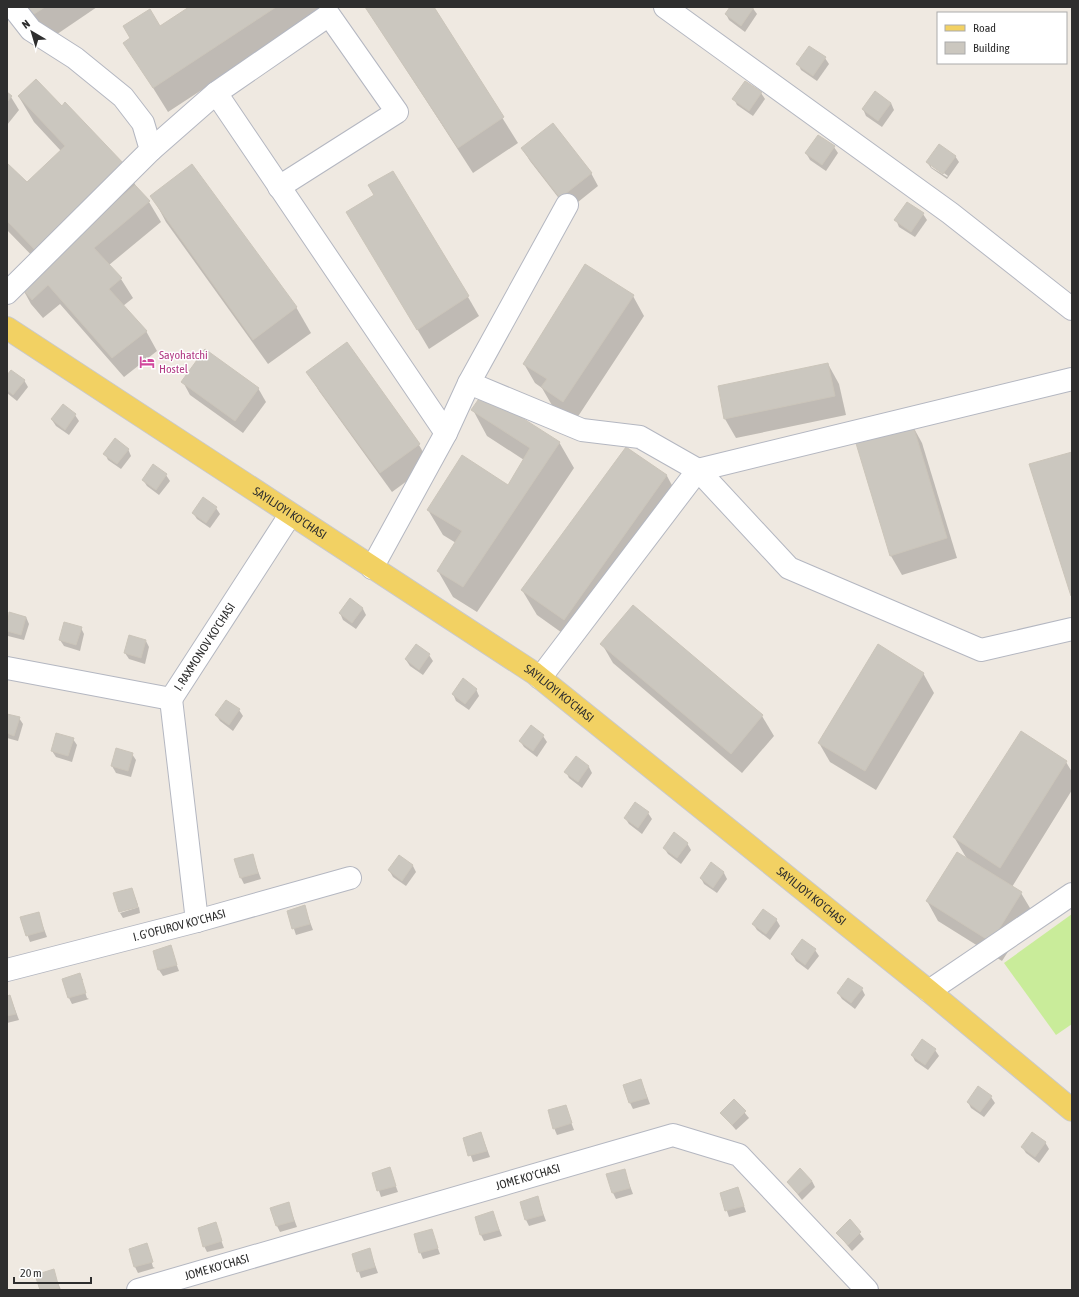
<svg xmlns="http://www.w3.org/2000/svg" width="1079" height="1297" viewBox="0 0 1079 1297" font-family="'Asap Condensed',sans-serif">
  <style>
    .pitch { fill: #c9ec9a }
    .shadow { fill: #0003; fill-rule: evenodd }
    .building { fill: #cbc7bf; stroke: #cbc5ba }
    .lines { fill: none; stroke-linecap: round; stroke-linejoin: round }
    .minor-casing { stroke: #b4b7c1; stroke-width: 24 }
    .major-casing { stroke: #c9c9c9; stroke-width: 24 }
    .minor { stroke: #fff; stroke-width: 22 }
    .major { stroke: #f2d163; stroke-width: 22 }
    .labels { text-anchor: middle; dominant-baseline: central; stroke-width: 3; stroke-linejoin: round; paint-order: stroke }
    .hotel-label { font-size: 12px; fill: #b23c85; stroke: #fff; text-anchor: start }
    .street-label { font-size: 12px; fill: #2e2e2e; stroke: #fff }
  </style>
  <rect width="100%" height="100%" fill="#efe9e1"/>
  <path class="pitch" d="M1072,914v110l-16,11 -52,-72z"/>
  <g class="shadow">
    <path d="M19,7h78l-53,36z"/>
    <path d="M191,7h138l-161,105 -43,-69 35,-16z"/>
    <path d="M366,7h67l85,136 -45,30z"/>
    <path d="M731,7h21l5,7 -12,18 -16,-12 -3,-6z"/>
    <path d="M825,58l4,6 -12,17 -16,-11 -3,-6z"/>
    <path d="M746,82l15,11 4,6 -12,17 -16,-11 -3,-6z"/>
    <path d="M7,94l4,3 8,13 -12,15z"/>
    <path d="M19,97l43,10 62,59 15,25 10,11 12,20 -52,43 12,14 12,19 -10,8 23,25 11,20 -33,26 -64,-73 -17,14 -12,-14 -11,-20 22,-18 -35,-36v-65l20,19 34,-33 -27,-29z"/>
    <path d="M891,103l3,7 -12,17 -16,-11 -3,-7z"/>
    <path d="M834,147l4,6 -12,18 -16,-11 -4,-7z"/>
    <path d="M522,148l69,25 7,13 -30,24 -38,-49z"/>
    <path d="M955,156l4,6 -12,17 -16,-11 -4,-6zM931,164l17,12 -1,1 -16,-10z"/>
    <path d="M152,196l144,111 15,26 -43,31 -102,-142z"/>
    <path d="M923,214l4,6 -12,17 -16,-10 -3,-7z"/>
    <path d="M359,231l109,66 11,19 -50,33z"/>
    <path d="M633,296l11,20 -69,105 -22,-14 -11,-19 -7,-5 -11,-19z"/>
    <path d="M347,344l72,101 11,19 -38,28 -73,-101 -11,-19z"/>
    <path d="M828,364l11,20 7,31 -110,23 -11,-19z"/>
    <path d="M7,377l17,3 4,7 -11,14 -10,-8z"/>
    <path d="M183,382l75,6 8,14 -23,31 -53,-38z"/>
    <path d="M473,410l86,32 15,26 -97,144 -24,-15 -15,-26 18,-28 -13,-8 -15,-25 80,-23 16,-27 -37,-24z"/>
    <path d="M75,415l4,6 -10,14 -13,-9 -4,-6z"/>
    <path d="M911,423l11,20 35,115 -55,17 -11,-19z"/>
    <path d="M626,448l41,28 14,26 -102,143 -42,-30 -15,-25z"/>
    <path d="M128,449l3,7 -10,13 -13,-9 -3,-6z"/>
    <path d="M166,475l4,6 -11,14 -12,-9 -4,-6z"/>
    <path d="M203,499l13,9 4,6 -10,14 -13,-9 -4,-6z"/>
    <path d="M350,599l13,10 3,6 -10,14 -13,-9 -3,-7z"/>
    <path d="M633,607l129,109 12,20 -32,37 -129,-110 -11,-19z"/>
    <path d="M10,613l16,4 3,7 -5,16 -16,-4 -1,-3v-11z"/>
    <path d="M81,628l3,6 -4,17 -16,-5 -4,-6z"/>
    <path d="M146,641l3,6 -4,17 -16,-5 -4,-6z"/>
    <path d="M417,645l12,10 4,6 -10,14 -13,-9 -4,-6z"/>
    <path d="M923,673l11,20 -58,97 -46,-28 -11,-19z"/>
    <path d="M476,689l3,7 -10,14 -13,-9 -3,-7z"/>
    <path d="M239,710l4,6 -10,15 -13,-10 -4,-6z"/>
    <path d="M7,715l12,3 4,6 -5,17 -11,-3z"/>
    <path d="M531,727l12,9 4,6 -10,15 -13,-10 -4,-6z"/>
    <path d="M73,739l4,6 -5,17 -16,-5 -4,-6z"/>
    <path d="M132,754l4,6 -5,17 -15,-4 -4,-7z"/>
    <path d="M576,758l13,9 3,6 -10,15 -13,-10 -3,-6z"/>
    <path d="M1066,762l6,10v18l-60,97 9,6 12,20 -31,48 -64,-40 -11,-20 40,-42 -13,-22z"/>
    <path d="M648,813l4,6 -10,15 -13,-10 -4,-6z"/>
    <path d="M687,843l4,7 -10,14 -13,-10 -4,-6z"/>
    <path d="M252,855l9,24 -17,5 -3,-6z"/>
    <path d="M399,856l14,10 3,6 -10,14 -13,-9 -4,-7z"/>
    <path d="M711,864l13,9 3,6 -10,14 -13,-9 -3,-6z"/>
    <path d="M132,889l6,16 -18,6z"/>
    <path d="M304,906l9,24 -17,5 -8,-24z"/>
    <path d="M139,907l1,6 -17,5 -3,-5z"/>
    <path d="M38,913l9,24 -17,5 -9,-24z"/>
    <path d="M776,919l4,7 -10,14 -13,-10 -4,-6z"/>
    <path d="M170,947l9,24 -16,5 -4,-6z"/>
    <path d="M815,950l4,6 -11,14 -12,-9 -4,-7z"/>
    <path d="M80,975l3,5h-2l6,18 2,1 -17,5 -3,-6z"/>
    <path d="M862,989l3,6 -10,14 -13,-10 -4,-6z"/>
    <path d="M10,996l9,24 -12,3v-26z"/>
    <path d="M935,1050l4,6 -11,14 -13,-9 -3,-6z"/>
    <path d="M641,1080l9,24 -17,5 -3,-6z"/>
    <path d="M991,1097l4,6 -11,14 -13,-9 -3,-6z"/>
    <path d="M734,1100l15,18 -13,12 -15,-17z"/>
    <path d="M565,1106l9,24 -17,5 -3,-7z"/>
    <path d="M481,1133l9,24 -17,5 -8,-23z"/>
    <path d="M1045,1142l4,7 -10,14 -13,-10 -4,-6z"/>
    <path d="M389,1168l9,24 -17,5 -8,-24z"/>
    <path d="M624,1170l9,24 -17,5 -3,-6z"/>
    <path d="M812,1181l3,6 -13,13 -14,-18z"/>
    <path d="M738,1188l8,24 -17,5 -8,-23z"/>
    <path d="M537,1197l9,24 -17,5 -3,-6z"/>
    <path d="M288,1203l9,24 -17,5 -3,-6z"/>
    <path d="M492,1212l10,24 -18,5 -3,-6z"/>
    <path d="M850,1221l14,18 -12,12 -15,-18z"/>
    <path d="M215,1224l9,24 -17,4 -3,-6z"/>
    <path d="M431,1230l9,24 -17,5 -3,-7z"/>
    <path d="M146,1244l3,5h-1l5,18 2,1 -17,5 -3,-6z"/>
    <path d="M369,1249l9,24 -17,5 -8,-23z"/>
    <path d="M53,1271l8,19h-20l-5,-14z"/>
  </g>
  <g class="building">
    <path d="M20,7h25l-17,11z"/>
    <path d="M189,7h87l-123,81 -30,-45 7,-5 -7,-12 27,-17 10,17z"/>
    <path d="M365,7h69l70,110 -46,31z"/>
    <path d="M730,7h24l-13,19 -16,-12z"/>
    <path d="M809,46l17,11 -13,19 -17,-12z"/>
    <path d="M36,79l26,27 3,-4 60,63 -89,86 -29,-30v-58l20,19 38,-36 -47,-50z"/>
    <path d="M745,81l17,11 -13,19 -17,-12z"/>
    <path d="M875,91l16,12 -13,18 -16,-12z"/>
    <path d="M7,92l5,4 -5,6z"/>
    <path d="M553,123l39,50 -32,25 -39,-50z"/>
    <path d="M818,135l17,11 -13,19 -17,-12z"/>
    <path d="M939,144l17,12 -13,18 -17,-12z"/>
    <path d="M192,164l105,143 -44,33 -103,-144z"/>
    <path d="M393,171l76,125 -52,34 -71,-118 28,-17 -6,-10z"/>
    <path d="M135,185l15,16 -56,47 28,30 -13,11 38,42 -35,27 -64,-73 -16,15 -14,-16z"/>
    <path d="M907,202l17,11 -13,19 -17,-12z"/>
    <path d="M585,264l49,31 -71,107 -22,-15 6,-8 -24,-15z"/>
    <path d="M347,342l73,102 -40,29 -74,-101z"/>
    <path d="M205,349l54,39 -24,33 -54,-39z"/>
    <path d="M828,363l7,33 -111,23 -6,-33z"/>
    <path d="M11,370l14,10 -12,15 -6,-5v-15z"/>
    <path d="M483,393l77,49 -97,145 -26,-16 25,-40 -35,-21 35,-55 46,30 22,-37 -59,-38z"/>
    <path d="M63,404l13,10 -11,16 -14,-11z"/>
    <path d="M912,422l35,116 -57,18 -35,-116z"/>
    <path d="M115,438l14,11 -12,15 -14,-10z"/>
    <path d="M626,447l41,28 -103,145 -43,-30z"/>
    <path d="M1072,452v143l-1,1 -42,-132z"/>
    <path d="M153,464l14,10 -11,16 -14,-10z"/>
    <path d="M203,497l14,10 -11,16 -14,-10z"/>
    <path d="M350,598l13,10 -11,15 -13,-10z"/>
    <path d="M633,605l130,110 -32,39 -131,-110z"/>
    <path d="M9,612l17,5 -5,18 -14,-4z"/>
    <path d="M64,622l18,5 -6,18 -17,-5z"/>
    <path d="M129,635l17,5 -5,18 -17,-5z"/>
    <path d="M416,644l14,10 -11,16 -14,-11z"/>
    <path d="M878,644l46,29 -59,98 -47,-28z"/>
    <path d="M463,678l14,11 -12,15 -13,-10z"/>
    <path d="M226,700l14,9 -11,16 -14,-10z"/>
    <path d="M7,714l13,3 -6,19 -7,-3z"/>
    <path d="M531,725l13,10 -11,16 -14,-10z"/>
    <path d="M1021,731l46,30 -67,107 -47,-31z"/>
    <path d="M56,733l18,5 -6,18 -17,-5z"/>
    <path d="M116,748l17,5 -5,18 -17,-5z"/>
    <path d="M576,756l13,10 -11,16 -14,-10z"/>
    <path d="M635,802l14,10 -11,16 -14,-10z"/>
    <path d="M674,832l14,11 -11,15 -14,-10z"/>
    <path d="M957,852l65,40 -31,50 -65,-41z"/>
    <path d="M253,854l5,19 -18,5 -6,-19z"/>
    <path d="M399,855l14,10 -11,16 -14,-11z"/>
    <path d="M711,862l13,10 -11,16 -13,-10z"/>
    <path d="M132,888l6,19 -19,5 -6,-19z"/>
    <path d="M305,905l5,19 -18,5 -5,-18z"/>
    <path d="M763,909l14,10 -11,15 -14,-10z"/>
    <path d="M39,912l5,19 -18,5 -6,-19z"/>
    <path d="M802,939l14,10 -11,16 -14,-11z"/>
    <path d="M171,945l6,20 -19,5 -5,-19z"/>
    <path d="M80,973l6,20 -18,5 -6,-19z"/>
    <path d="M848,978l15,10 -12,15 -14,-10z"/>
    <path d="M10,995l6,19 -9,2v-20z"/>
    <path d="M922,1039l14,10 -11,16 -14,-10z"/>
    <path d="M641,1079l6,19 -18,5 -6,-18z"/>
    <path d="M978,1086l14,10 -12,16 -13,-10z"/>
    <path d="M734,1099l12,12 -14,14 -12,-12z"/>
    <path d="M566,1105l6,18 -19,6 -5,-19z"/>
    <path d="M481,1132l6,19 -19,5 -5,-18z"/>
    <path d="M1032,1132l14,10 -11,15 -14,-10z"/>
    <path d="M390,1167l6,19 -19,5 -5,-18z"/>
    <path d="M800,1168l12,13 -14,13 -11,-12z"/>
    <path d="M625,1169l5,19 -18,5 -6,-19z"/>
    <path d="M738,1187l6,19 -19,5 -5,-18z"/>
    <path d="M538,1196l5,19 -18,5 -5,-18z"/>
    <path d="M289,1202l5,19 -18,5 -6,-18z"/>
    <path d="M493,1211l6,19 -19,5 -5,-18z"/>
    <path d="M850,1219l11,13 -13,13 -12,-12z"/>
    <path d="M216,1222l6,19 -19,6 -5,-19z"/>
    <path d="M432,1229l6,19 -19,5 -5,-19z"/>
    <path d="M147,1243l6,19 -19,5 -5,-18z"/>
    <path d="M370,1248l5,19 -18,5 -5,-18z"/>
    <path d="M54,1269l5,19 -19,2 -5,-15z"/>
  </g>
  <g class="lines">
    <g class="minor-casing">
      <g id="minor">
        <path d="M665,7l285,206 122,96"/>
        <path d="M216,93l230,340"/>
        <path d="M151,150l65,-57 113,-78 68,97 -118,75"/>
        <path d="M7,293l144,-143 -8,-27 -20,-26 -48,-39 -44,-28 -18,-23"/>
        <path d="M469,383l113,47 58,7 58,33 91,98 192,82 91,-21"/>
        <path d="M372,568l74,-135 23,-50 98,-178"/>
        <path id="s1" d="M7,668l164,31 119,-184"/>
        <path d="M540,678l158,-208 374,-91"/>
        <path d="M171,699l26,222"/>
        <path id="s2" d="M7,970l190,-49 153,-43"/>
        <path d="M929,991l143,-97"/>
        <path id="s3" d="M138,1290l535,-155 66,20 128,135"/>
      </g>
    </g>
    <g class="major-casing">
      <g id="major">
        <path id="s4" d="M7,328l527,345 395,318 143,119"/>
      </g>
    </g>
    <use href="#minor" class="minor"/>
    <use href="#major" class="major"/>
  </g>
  <defs>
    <g id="hotel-bare" transform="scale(1.2)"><path d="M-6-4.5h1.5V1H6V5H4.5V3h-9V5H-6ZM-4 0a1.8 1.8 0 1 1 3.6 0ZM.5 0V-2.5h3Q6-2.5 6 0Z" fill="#d1479c" stroke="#fff" stroke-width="2.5" paint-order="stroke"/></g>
  </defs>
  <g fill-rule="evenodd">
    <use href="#hotel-bare" x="147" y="362"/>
  </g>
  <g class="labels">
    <g class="hotel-label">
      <text x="159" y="355">Sayohatchi<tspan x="159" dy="14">Hostel</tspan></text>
    </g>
    <g class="street-label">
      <text stroke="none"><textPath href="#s4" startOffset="338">SAYILJOYI KO'CHASI</textPath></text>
      <text stroke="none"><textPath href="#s1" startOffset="229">I. RAXMONOV KO'CHASI</textPath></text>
      <text stroke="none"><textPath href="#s4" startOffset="662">SAYILJOYI KO'CHASI</textPath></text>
      <text stroke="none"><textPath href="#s4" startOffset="986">SAYILJOYI KO'CHASI</textPath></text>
      <text stroke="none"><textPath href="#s2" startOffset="178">I. G'OFUROV KO'CHASI</textPath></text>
      <text stroke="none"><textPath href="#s3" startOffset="406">JOME KO'CHASI</textPath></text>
      <text stroke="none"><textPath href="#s3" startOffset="82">JOME KO'CHASI</textPath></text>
    </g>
  </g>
  <rect width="1079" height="1297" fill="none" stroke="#2e2e2e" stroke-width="16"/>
  <rect x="937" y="12" width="130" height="52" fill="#ffffff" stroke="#ababab"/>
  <rect x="945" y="25" width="20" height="6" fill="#f2d163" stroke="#ababab"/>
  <text x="973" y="32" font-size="12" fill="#2e2e2e">Road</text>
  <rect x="945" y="42" width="20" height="12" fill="#cbc7bf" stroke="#ababab"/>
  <text x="973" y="52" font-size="12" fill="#2e2e2e">Building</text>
  <g transform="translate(32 32) rotate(322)" stroke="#ffffff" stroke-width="3" paint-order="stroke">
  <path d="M0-3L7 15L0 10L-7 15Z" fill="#2e2e2e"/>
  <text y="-6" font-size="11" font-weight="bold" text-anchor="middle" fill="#2e2e2e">N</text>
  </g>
  <path d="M14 1277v6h77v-6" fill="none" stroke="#2e2e2e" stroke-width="2"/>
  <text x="20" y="1277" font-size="12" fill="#2e2e2e" stroke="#ffffff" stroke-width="3" paint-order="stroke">20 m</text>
</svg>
